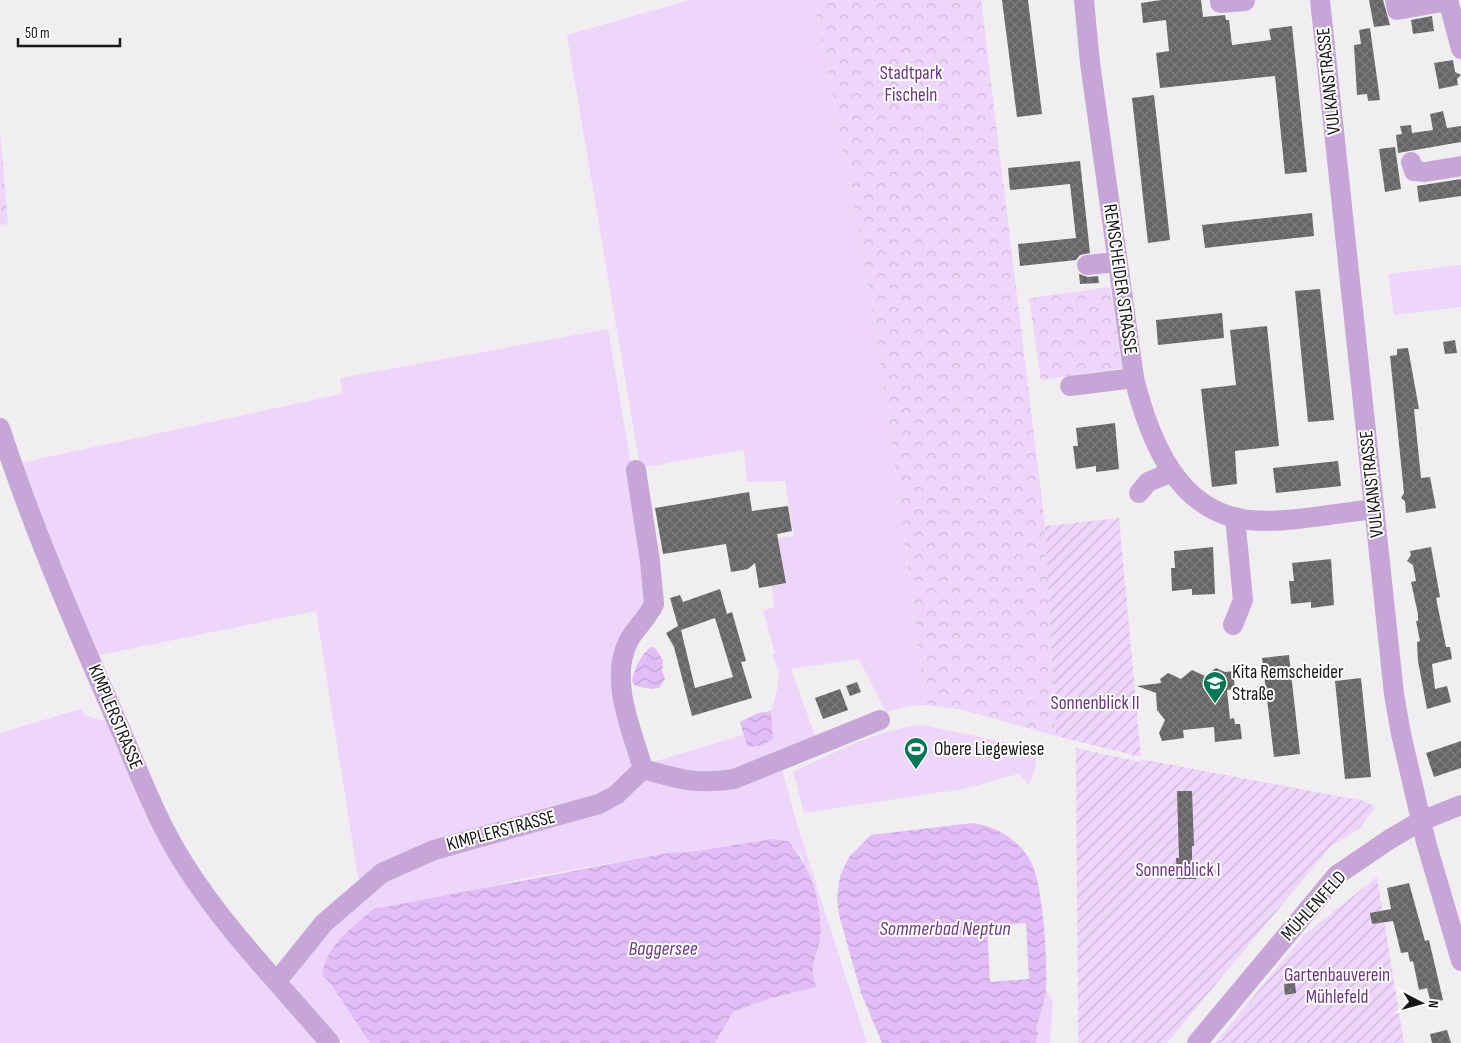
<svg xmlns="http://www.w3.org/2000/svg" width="1461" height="1043" viewBox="0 0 1461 1043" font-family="'Sofia Sans Condensed',sans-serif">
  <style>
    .grass { fill: #eed6fb }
    .forest { fill: url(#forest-crowns) }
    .garden { fill: url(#garden-furrows) }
    .water { fill: url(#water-waves) }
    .pier { fill: #f0eef1 }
    .building { fill: url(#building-cross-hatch); fill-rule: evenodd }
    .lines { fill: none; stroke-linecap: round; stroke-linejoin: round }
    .minor { stroke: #c5a6d6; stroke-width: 20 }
    .labels { text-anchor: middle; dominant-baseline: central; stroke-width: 4; stroke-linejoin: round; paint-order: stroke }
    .park-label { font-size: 19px; fill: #6d3487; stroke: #fff }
    .street-label { font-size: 19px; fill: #191819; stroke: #fff }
    .poi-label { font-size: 19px; fill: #191819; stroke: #fff; text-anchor: start }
    .water-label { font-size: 20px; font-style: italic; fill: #6f378a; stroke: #fff }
  </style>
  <defs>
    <pattern id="forest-crowns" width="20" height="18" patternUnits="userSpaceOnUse" patternTransform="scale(1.25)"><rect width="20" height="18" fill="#eed6fb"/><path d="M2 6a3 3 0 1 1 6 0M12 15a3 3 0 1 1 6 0" fill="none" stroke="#ccb7d7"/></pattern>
    <pattern id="garden-furrows" width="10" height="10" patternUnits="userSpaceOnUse" patternTransform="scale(1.25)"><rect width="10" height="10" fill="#eed6fb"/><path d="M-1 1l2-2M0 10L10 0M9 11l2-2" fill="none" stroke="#ccb7d7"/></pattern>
    <pattern id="water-waves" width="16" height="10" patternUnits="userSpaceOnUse" patternTransform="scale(1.25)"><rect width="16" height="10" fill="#e2bdf6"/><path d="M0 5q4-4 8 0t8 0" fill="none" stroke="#c1a2d2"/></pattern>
    <pattern id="building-cross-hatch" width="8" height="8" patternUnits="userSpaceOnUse" patternTransform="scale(1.25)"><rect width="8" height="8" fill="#666467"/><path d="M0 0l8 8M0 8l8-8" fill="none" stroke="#7b7a7c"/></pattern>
  </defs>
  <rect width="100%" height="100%" fill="#f0eef1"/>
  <g class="grass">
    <path d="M690,0h124l51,264 24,157 37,284 -16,1 -24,6 -27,-53 -68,10 26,72 -108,38 -56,-17 90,-27 4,12 26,-8 -2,-28 6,-20 2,-19 -7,-18 3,-1 -12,-42 11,-4 -2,-21 14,-3 -8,-45 16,-2 -9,-55 -38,1 -3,-32 -104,18 -73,-433z"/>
    <path d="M1461,265v42l-67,8 -6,-41z"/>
    <path d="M608,329l37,219 5,56 -24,34 9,120 -2,14 -20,20 -249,90 -6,-4 -42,-267 -221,45 -75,-193 322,-69 -2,-16z"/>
    <path d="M80,709l7,7 25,7 46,106 165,214h-323v-310z"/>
    <path d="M922,725l115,24 -2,20 -6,16 -10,-11c-26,5 -51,17 -77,18l-138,21 -11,-41c42,-19 83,-43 129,-47z"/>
    <path d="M781,765l15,56 71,222h-152l18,-31 39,-14 44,-11 -3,-19 7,-30 -18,-82 -14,-15 -17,-2 -74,12 -30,2 -146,26 -52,13 -147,83 8,8 40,60h-27l-52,-58 2,-20 92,-89 255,-98z"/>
    <path d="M1046,989l7,13 -3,41h-14l2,-10 -2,-3z"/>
  </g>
  <g class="forest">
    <path d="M814,0h167l64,526 11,210 -97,-27 -33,-4 -37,-284 -24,-157z"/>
    <path d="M0,131l8,93 -8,1z"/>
    <path d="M1110,287l12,81 -81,12 -12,-82z"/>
  </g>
  <g class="garden">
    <path d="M1119,518l22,239 -85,-21 -11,-210z"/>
    <path d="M1076,748l65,14v-3l223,42 11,6 -15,21 -29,18 -164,197h-89z"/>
    <path d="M1377,877l27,166h-189l89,-108z"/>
  </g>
  <g class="water">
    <path d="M651,647l4,1 8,12 -1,11 3,8 -6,9 -7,1 -17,-3 -3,-5c2,-12 9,-27 19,-34z"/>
    <path d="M771,711l2,28 -11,6 -15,2 -7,-25 18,-9z"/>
    <path d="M972,823c25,3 49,18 60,41 11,24 16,98 14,125 -1,13 -7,27 -10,41l2,2 -2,11h-154l-21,-50 -22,-78 -2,-17 3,-22 9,-19 22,-22z"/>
    <path d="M771,839l17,2c22,25 35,62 32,97 -1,10 -6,20 -7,30 0,6 2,13 3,19l-44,11 -39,14 -18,31h-345l-40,-60 -8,-8c3,-28 31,-49 52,-66l293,-56 30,-2z"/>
  </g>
  <path class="pier" d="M1026,923l3,56 -39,3 -3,-56z"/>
  <g class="building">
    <path d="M1002,0h26l14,114 -25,3z"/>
    <path d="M1161,0h40l2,17 22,-2 1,5h3l3,25 39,-5 -2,-11 23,-3 15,146 -22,2 -10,-98 -115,12 -4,-35 13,-2 -3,-31 -23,3 -2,-20z"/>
    <path d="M1369,0h14l7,25 -16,2z"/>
    <path d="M1432,16l2,15 -21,3 -2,-14z"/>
    <path d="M1370,28l10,72 -12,1 -1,-7 -10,1 -3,-50 7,-1 -2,-14z"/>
    <path d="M1453,60l2,12 6,3 -4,4 1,6 -19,4 -5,-26z"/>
    <path d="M1154,95l16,145 -22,3 -16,-145z"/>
    <path d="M1443,111l4,17 14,-2v16l-63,11 -2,-18 6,-1 -2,-8 11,-1 1,8 21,-3 -3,-16z"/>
    <path d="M1395,147l6,42 -16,3 -6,-43z"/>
    <path d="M1080,161l10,92 -10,2 -4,5 -56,6 -2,-22 58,-6 -6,-54 -60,6 -2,-22z"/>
    <path d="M1461,179v17l-42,6 -2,-16z"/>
    <path d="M1312,213l2,23 -109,12 -3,-23z"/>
    <path d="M1079,274l9,3 10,-1 1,7 -19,1z"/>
    <path d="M1320,289l14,131 -26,2 -13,-131z"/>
    <path d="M1222,313l2,25 -66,7 -2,-25z"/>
    <path d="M1267,326l12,120 -44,5 2,33 -25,3 -11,-98 35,-4 -6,-55z"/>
    <path d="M1455,340l2,13 -12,1 -2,-12z"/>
    <path d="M1408,348l11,61h-5l7,69 9,-1 6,31 -30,5 -1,-12 -4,-3 3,-5 -14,-137 7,-1v-6z"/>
    <path d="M1115,423l4,46 -23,3v-6l-20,3 -3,-23h5l-2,-18z"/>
    <path d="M1338,461l3,25 -65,7 -3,-25z"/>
    <path d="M749,492l3,19 36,-5 4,25 -15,3 9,49 -27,5 -4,-25 -7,6 -17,3 -5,-28 -63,10 -8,-46z"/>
    <path d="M1213,547l2,47 -23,1v-6l-20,2 -1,-23h4l-1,-17z"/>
    <path d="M1431,547l9,50 -4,1 10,49h4l2,12 -20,5 3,25 12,-3 4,16 -24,7 -9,-48 -1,-19 3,-1 -4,-20h2v-7l-7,-32 5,-1 -3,-16 -6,-4 4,-6 -1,-4z"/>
    <path d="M1331,559l3,46 -23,3v-6l-20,2 -2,-23h5l-2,-18z"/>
    <path d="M720,589l7,25 5,-2 14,49 -5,1 11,36 -60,18 -18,-69 -8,-14 12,-7 -8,-28 10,-3 3,7zM715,618l18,59 -38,11 -14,-58z"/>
    <path d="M1289,655l11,99 -26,3 -12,-99z"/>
    <path d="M1216,668l9,4 8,-1 2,18 -8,1 3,29 4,-1 1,6h5l2,15 -27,3 -1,-15 -31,3 1,8 -22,3 -3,-8 6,-13 -8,-10 -1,-17 -19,-7 24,-3 -1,-4 8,-6 13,6 11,-9 13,6z"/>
    <path d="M1361,678l10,99 -26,2 -10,-98z"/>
    <path d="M857,682l4,10 -11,4 -4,-10z"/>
    <path d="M840,689l8,21 -25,9 -8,-21z"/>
    <path d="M1461,741v27l-27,9 -8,-24z"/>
    <path d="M1177,791h15l2,55h-2v23h4v10h-19l-1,-21h3z"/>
    <path d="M1409,883l16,58 4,-1 14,60 -12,3 -4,-15 -8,2 -6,-29 -3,1 -2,-10 -7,1 -8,-32 -21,3 -2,-11 21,-4 -4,-21z"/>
    <path d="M1295,983l1,10 -11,2 -1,-11z"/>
    <path d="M1447,1030l4,13h-19l-2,-9z"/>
  </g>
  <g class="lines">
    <g class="minor">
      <path d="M1084,0l6,63 44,315c15,60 43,135 115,142 35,4 88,-7 125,-11"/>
      <path d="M1220,0v3l25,-2"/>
      <path d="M1320,0l74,694 7,40 25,108 35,119"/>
      <path d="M1395,0l2,10 51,-9"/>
      <path d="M1448,0l13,49"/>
      <path d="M1411,162l3,9 11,1 36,-6"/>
      <path d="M1087,265l30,-3"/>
      <path d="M1070,386l64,-8"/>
      <path d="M0,428c32,98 73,193 114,287 22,49 40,101 69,147 41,66 97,122 147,181"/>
      <path d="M1139,493l9,-11 24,-10"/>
      <path d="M1233,625l10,-25 -8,-83"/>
      <path d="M643,769c36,10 53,16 91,10l146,-59"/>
      <path d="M277,981l47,-58 58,-50 52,-23 165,-46 17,-9 27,-26c-11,-39 -34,-88 -15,-127 7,-14 20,-24 26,-38l-4,-43 -14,-91"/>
      <path d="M1197,1043l140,-168 53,-36 31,-18 40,-16"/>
    </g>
  </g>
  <defs>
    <g id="school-pin" transform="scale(1.25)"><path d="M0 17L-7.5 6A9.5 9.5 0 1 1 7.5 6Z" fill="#027854" stroke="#fff"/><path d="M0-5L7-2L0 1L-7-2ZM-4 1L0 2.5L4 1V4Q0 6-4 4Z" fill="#fff"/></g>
    <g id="stadium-pin" transform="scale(1.25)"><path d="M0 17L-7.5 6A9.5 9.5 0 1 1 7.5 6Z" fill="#027854" stroke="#fff"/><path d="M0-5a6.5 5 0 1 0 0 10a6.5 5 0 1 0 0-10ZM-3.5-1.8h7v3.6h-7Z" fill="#fff"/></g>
  </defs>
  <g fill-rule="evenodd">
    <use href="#school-pin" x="1215" y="683"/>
    <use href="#stadium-pin" x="916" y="749"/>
  </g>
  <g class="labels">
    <g class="park-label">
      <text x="911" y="73">Stadtpark<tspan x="911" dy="22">Fischeln</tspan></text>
      <text x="1095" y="703">Sonnenblick II</text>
      <text x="1178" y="870">Sonnenblick I</text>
      <text x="1337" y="975">Gartenbauverein<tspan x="1337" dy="22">Mühlefeld</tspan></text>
    </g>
    <g class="street-label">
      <text transform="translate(1329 81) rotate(-96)">VULKANSTRASSE</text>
      <text transform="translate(1120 279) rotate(82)">REMSCHEIDER STRASSE</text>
      <text transform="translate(1372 484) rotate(-96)">VULKANSTRASSE</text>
      <text transform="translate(115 717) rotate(67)">KIMPLERSTRASSE</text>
      <text transform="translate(501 831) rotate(-15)">KIMPLERSTRASSE</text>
      <text transform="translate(1314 906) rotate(-48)">MÜHLENFELD</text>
    </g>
    <g class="poi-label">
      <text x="1232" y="672">Kita Remscheider<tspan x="1232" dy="22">Straße</tspan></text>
      <text x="934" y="749">Obere Liegewiese</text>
    </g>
    <g class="water-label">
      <text x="945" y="929">Sommerbad Neptun</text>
      <text x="663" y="949">Baggersee</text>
    </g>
  </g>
  <g transform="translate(1421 1003) rotate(96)" stroke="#ffffff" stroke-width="4" paint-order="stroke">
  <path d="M0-4L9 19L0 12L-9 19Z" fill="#191819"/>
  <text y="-8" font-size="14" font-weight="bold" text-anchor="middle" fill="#191819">N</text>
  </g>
  <path d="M18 38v8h102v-8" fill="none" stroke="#191819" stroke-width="2.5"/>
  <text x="25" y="38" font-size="15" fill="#191819" stroke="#ffffff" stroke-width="4" paint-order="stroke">50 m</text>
</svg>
